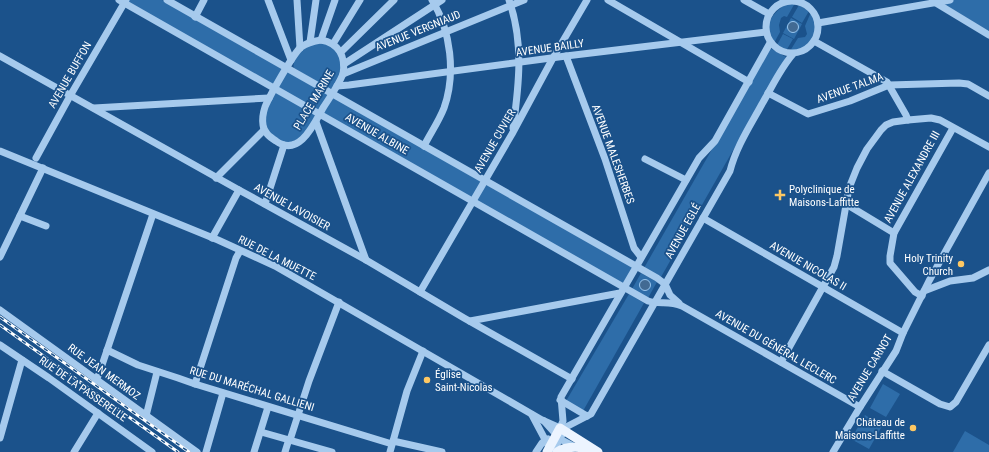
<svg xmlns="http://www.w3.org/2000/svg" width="989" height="452" viewBox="0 0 989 452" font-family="'Roboto Condensed',sans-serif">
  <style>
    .green { fill: #2e6da9 }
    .water { fill: #426a93; stroke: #99c6ef }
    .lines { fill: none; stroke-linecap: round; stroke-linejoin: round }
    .minor { stroke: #a6caed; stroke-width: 7 }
    .major { stroke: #ecf4ff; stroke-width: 9 }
    .rail-casing { stroke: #fff; stroke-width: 3 }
    .rail { stroke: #1b528b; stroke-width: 1.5; stroke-dasharray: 4.5; stroke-linecap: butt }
    .poi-dot { fill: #fec863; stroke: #1b528b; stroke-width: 1.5 }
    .labels { text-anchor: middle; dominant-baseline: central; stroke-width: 3.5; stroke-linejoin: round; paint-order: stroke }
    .street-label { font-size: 11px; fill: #fff; stroke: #1b528b }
    .poi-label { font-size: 11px; fill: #fff; stroke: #1b528b; text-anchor: start }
  </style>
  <rect width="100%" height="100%" fill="#1b528b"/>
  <g class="green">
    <path d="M123,0h39l470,267 -9,17z"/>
    <path d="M941,0h48v31l-49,-29z"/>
    <path d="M790,3h5l-8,14 -3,-1 -3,2 -2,7 1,7 -6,11c-15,-14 1,-35 16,-40z"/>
    <path d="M799,5l10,6 -7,12 -10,-6z"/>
    <path d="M811,12c2,5 5,10 5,16 0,14 -14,23 -26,23l8,-13 7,-1 2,-3 -2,-8z"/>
    <path d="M791,18l11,6 -8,15 -11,-6z"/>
    <path d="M783,34l10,5 -7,12 -9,-6z"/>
    <path d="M323,43l7,2 10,10 1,18 -8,15 -4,1 -35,-21c-2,-7 6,-19 13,-22 5,-2 11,-2 16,-3z"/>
    <path d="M770,48l16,9 -125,220 -17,-9z"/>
    <path d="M276,91l42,25 -17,22 -10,4h-11l-15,-14c-1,-14 5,-25 11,-37z"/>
    <path d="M641,273l16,9 -9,16 -16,-9z"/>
    <path d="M629,294l15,9 -61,108 -17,-10z"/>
    <path d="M883,384l17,10 -14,23 -16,-9z"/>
    <path d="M865,415l17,11 -13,23 -18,-10z"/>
    <path d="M965,431l24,14v7h-36z"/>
  </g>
  <g class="water">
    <circle cx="793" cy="27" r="5.5"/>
    <circle cx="645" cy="285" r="5.5"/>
  </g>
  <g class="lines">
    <g class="minor">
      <path d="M119,0l529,301c12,4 20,-1 34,5l178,101"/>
      <path d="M167,0l490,278 8,6 5,11 9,8"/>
      <path d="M268,0l23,60"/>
      <path d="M297,0l3,48"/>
      <path d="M509,0c15,42 10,85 4,128"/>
      <path d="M608,0l141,82"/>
      <path d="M744,0l25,14"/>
      <circle cx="792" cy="27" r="26"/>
      <path d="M936,2v1l53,32"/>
      <path d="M195,17l9,-17"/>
      <path d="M818,23l132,-23"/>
      <path d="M321,40c18,3 25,17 22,34 -5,12 -13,23 -20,34 -9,16 -24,50 -47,33 -6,-4 -12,-8 -13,-16 -1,-6 0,-12 2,-18 4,-10 28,-53 36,-60 6,-4 13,-6 20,-7z"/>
      <path d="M321,40l14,-40"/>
      <path d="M814,41l73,41 19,33 2,5"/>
      <path d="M310,42l6,-42"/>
      <path d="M333,44l27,-44"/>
      <path d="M341,52l53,-52"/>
      <path d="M0,56l239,134 127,70 98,58 108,61"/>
      <path d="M566,56l39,103 29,89 7,9"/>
      <path d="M344,64l98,-64"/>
      <path d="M343,74l181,-74"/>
      <path d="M337,86l12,-1 217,-29 200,-24"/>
      <path d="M768,93l40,21 42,-13 39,-16 70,-2 9,1 21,12"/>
      <path d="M94,108l175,-10"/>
      <path d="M316,122l50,138"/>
      <path d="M424,146c6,-12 15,-25 20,-38 12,-34 7,-77 -12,-108"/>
      <path d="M0,151l218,89 57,26 267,154 18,8 3,-7 -2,-24 138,-239 16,-17 55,-98"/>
      <path d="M36,158l34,-62 56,-96"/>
      <path d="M645,159l41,21"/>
      <path d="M216,178l48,-48"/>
      <path d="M265,204l19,-59"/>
      <path d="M846,204l48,29"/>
      <path d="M20,216l26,10"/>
      <path d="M703,218l200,115"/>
      <path d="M212,238l27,-48"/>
      <path d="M0,257l43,-89"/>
      <path d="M924,291l5,-10 60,-108"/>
      <path d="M420,292l92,-158 41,-76 34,-58"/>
      <path d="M922,296l-7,-4 -25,-29v-7l4,-23 59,-105"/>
      <path d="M0,310l197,142"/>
      <path d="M470,321l150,-28"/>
      <path d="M0,345l49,33 103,74"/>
      <path d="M107,350l31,15 40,13 17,6 197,60"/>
      <path d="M781,362l53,-95 3,-11 12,-68 8,-20 10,-19 14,-19 5,-5 7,-3 15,-2 23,-2 9,2 49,27"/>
      <path d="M882,371l58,33 10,3 6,-5 33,-57"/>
      <path d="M96,380l3,-6 54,-160"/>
      <path d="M195,384l41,-126 4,-7"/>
      <path d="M560,400l27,16"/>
      <path d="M532,415l17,32"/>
      <path d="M146,416l11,-44"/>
      <path d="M544,421l16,18 15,8"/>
      <path d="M261,432l71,20"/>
      <path d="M0,438l22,-78"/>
      <path d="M290,440l19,-59 30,-79"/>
      <path d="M393,441l49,11"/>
      <path d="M74,452l24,-39"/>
      <path d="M206,452l17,-59"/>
      <path d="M254,452l14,-45"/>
      <path d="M285,452l4,-13"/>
      <path d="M390,452l17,-61 16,-40"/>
      <path d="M536,452l6,-9 6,-4"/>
      <path d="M553,452l13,-25 25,-13 139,-243c6,-24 20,-45 32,-67 10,-17 18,-35 31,-50"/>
      <path d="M833,452l27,-45 36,-56 7,-18 21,-42 26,-10 23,-3 16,-8"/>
    </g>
    <g class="major">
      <path d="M547,452l13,-24 38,24"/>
      <path d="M557,452c9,-6 23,-5 33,-3"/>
    </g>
    <g class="rail-casing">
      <g id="rail">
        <path d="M0,317l189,135"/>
        <path d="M0,325l178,127"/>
      </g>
    </g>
    <use href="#rail" class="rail"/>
  </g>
  <g class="poi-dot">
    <path d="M778 189h4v4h4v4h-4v4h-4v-4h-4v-4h4z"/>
    <circle cx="961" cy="264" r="4"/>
    <circle cx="427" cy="380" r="4"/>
    <circle cx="913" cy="428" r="4"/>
  </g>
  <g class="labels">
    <g class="street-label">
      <text transform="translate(418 31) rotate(-22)">AVENUE VERGNIAUD</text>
      <text transform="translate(550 48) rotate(-8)">AVENUE BAILLY</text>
      <text transform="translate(70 75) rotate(-60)">AVENUE BUFFON</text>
      <text transform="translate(850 88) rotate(-20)">AVENUE TALMA</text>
      <text transform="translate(314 100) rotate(-59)">PLACE MARINE</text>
      <text transform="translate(377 134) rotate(30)">AVENUE ALBINE</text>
      <text transform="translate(495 141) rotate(-60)">AVENUE CUVIER</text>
      <text transform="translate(613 154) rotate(70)">AVENUE MALESHERBES</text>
      <text transform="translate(912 177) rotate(-61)">AVENUE ALEXANDRE III</text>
      <text transform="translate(292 207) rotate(29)">AVENUE LAVOISIER</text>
      <text transform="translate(683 231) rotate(-61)">AVENUE EGLÉ</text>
      <text transform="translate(277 258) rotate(27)">RUE DE LA MUETTE</text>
      <text transform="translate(808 266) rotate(30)">AVENUE NICOLAS II</text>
      <text transform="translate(776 347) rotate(30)">AVENUE DU GÉNÉRAL LECLERC</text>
      <text transform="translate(870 368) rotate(-59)">AVENUE CARNOT</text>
      <text transform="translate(104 372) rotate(36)">RUE JEAN MERMOZ</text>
      <text transform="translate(83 389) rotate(35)">RUE DE LA PASSERELLE</text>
      <text transform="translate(252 389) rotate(17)">RUE DU MARÉCHAL GALLIENI</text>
    </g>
    <g class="poi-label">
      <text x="789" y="189">Polyclinique de<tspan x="789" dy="13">Maisons-Laffitte</tspan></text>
      <text x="953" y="258" text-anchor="end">Holy Trinity<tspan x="953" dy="13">Church</tspan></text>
      <text x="435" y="374">Église<tspan x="435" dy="13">Saint-Nicolas</tspan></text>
      <text x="905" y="422" text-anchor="end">Château de<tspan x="905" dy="13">Maisons-Laffitte</tspan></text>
    </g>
  </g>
</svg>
